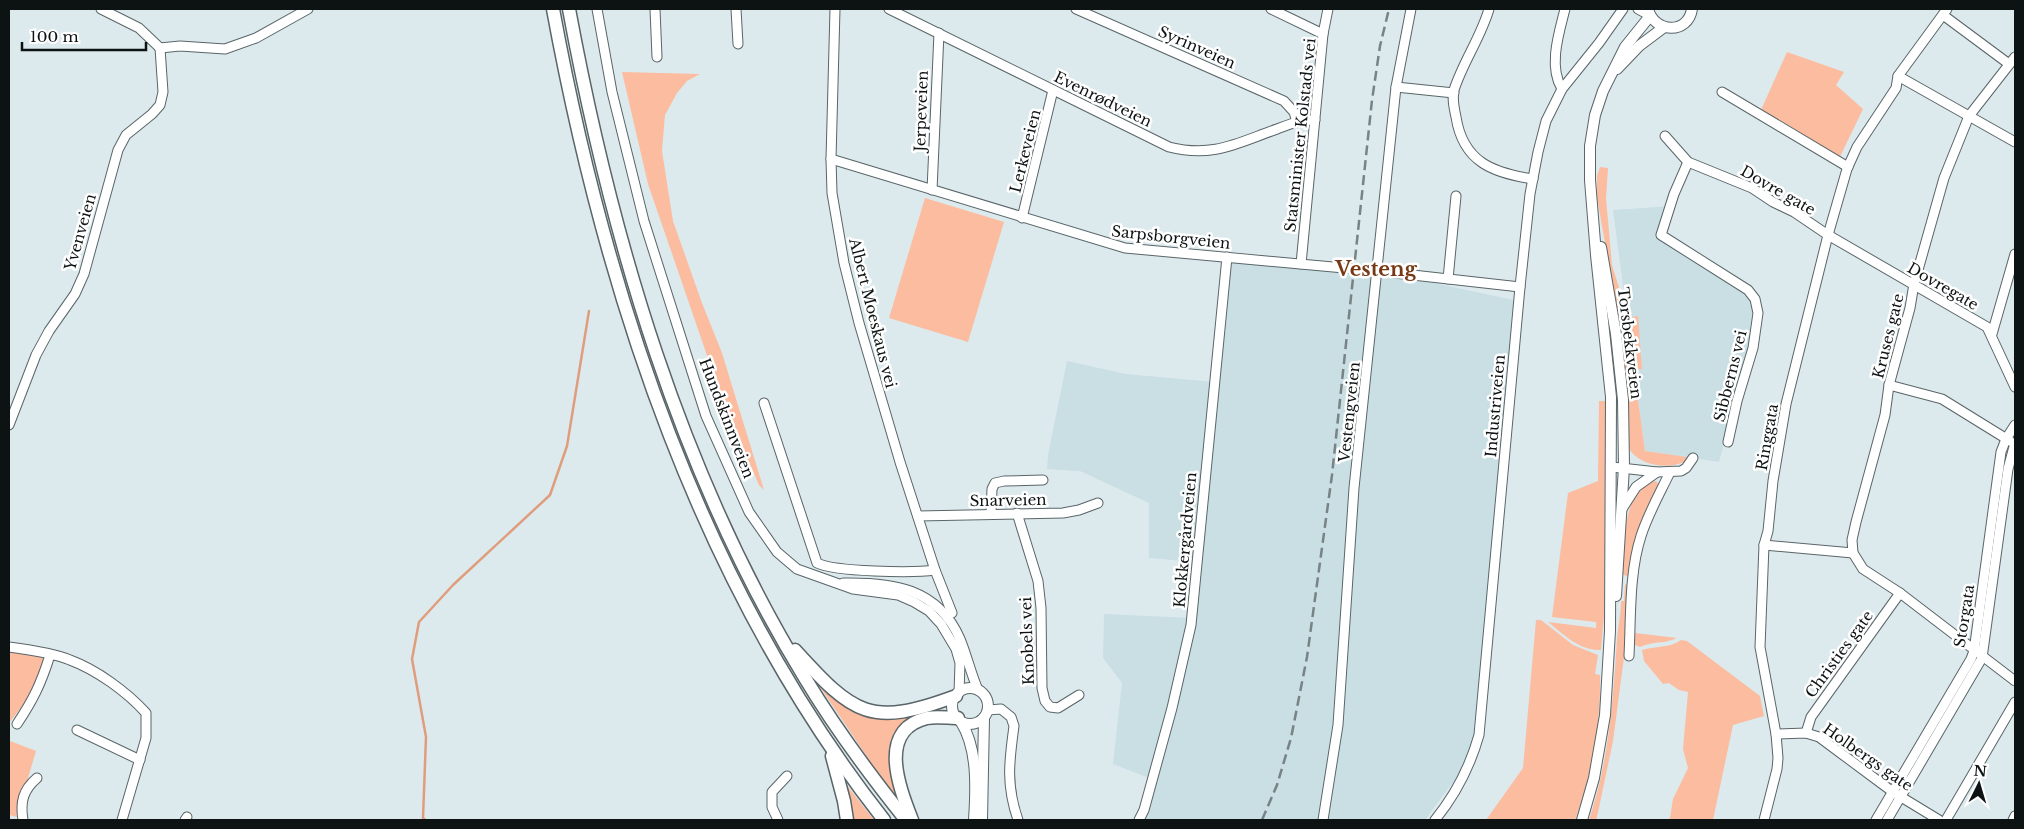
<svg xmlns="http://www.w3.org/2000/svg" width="2024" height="829" viewBox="0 0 2024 829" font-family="'Libre Baskerville',serif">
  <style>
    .built { fill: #c9dfe4 }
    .green { fill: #fcbc9f }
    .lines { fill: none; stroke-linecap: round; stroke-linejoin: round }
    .stream { stroke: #e09d7e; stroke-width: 2.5 }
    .minor-casing { stroke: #596568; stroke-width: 11 }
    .major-casing { stroke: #596568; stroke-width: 12 }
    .highway-casing { stroke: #596568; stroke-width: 15 }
    .minor { stroke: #fff; stroke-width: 9 }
    .major { stroke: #fff; stroke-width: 10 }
    .highway { stroke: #fff; stroke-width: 12 }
    .rail { stroke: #798284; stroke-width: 2.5; stroke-dasharray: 10 5; stroke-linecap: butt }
    .labels { text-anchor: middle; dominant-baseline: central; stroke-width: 5; stroke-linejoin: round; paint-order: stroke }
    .street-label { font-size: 15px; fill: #0d1213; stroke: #fff }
    .district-label { font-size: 20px; font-weight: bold; fill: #773815; stroke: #fff }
  </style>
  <rect width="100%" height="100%" fill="#ddeaed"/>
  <g class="built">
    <path d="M1671,206l-10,29 94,64 -5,48 -31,115 -74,-11 -32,-241z"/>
    <path d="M1227,257l150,14 137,29 -9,148 -32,307 -48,65h-286l10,-42 -36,-14 9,-81 -19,-25 1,-44 88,4 5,-56 -48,-4v-55l-69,-32 -33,-2 1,-14 19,-94 59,13 88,8z"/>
  </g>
  <g class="green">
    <path d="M1787,52l57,20 -8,13 27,24 -25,52 -77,-51z"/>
    <path d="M622,72l78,2 -13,7 -10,12 -12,22 -3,36 11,70 29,82 20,50 42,137 -5,-5 -37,-86 -74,-215z"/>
    <path d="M1600,167l8,1 -2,30 6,67 13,42h5l2,10 6,-1 4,53 -8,1 11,81 42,6 -1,4c-16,9 -46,5 -56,-11 -2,-3 -4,-59 -4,-68 -5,-62 -19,-124 -29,-185v-21z"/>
    <path d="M925,198l79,24 -36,120 -79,-24z"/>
    <path d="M1599,401h8l-3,215 -3,34c-21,1 -38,-16 -53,-28l48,6v-6l-44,-5 16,-124 30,-12z"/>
    <path d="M1655,481l2,1 2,4 -31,94v-4l-5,-1c0,-25 -1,-88 32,-94z"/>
    <path d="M1629,583l-1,67 -4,7 -11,84 -16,76 -1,3h-7c20,-59 24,-119 28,-181 1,-13 4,-25 4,-38h3l1,-16z"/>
    <path d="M1536,620h5l32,25 25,10 -3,19 5,1c1,49 -8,99 -25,145h-89l37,-52z"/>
    <path d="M1635,633l42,5c-11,6 -25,3 -37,9l-5,-2z"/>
    <path d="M1681,640l6,1 73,55 4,20 -31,9 -20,95h-46l3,-2 3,-19 15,-31 -5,-19 5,-57 -9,-2 -10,-7 -6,1 -19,-23 -2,-11c12,-4 29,-2 39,-10z"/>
    <path d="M9,647l41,8 -16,36 -25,32z"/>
    <path d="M817,679c33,37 48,43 97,35l1,4 -13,9 -1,75 -25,-32 -60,-89z"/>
    <path d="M9,736l1,5 26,10 -14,47v20l-13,-3z"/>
    <path d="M845,783l29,37h-23z"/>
  </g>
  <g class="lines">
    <path class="stream" d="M425,820l-2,-2 3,-81 -14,-78 7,-37 34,-37 97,-90 17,-49 22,-135"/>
    <g class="minor-casing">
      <g id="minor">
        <path d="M101,9l38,19 21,20"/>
        <path d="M597,9l15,83 32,129 62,195 43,96 28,40 20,17 56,20 45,6 16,7 15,9 12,13 15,25 4,14 -1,30"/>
        <path d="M655,9l2,48"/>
        <path d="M736,9l2,35"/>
        <path d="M835,9l-4,150 1,34 12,70 15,60 41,139 35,108 17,43"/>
        <path d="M889,9l280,138c44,11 68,-4 108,-18 13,-5 25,-10 38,-9"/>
        <path d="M1076,9l208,92 10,11 3,10"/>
        <path d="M1271,9l52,25"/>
        <path d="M1489,9c-8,28 -26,53 -35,81 -2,9 0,18 2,27 7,45 37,56 77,62"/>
        <path d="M1638,9l11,6"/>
        <path d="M1943,15l66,49"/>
        <path d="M160,48l20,-2 45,3 31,-11 52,-29"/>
        <path d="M1898,76l117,66"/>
        <path d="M1396,87l58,6"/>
        <path d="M1562,89c-14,-23 -3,-56 3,-80"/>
        <path d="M1722,92l126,75"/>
        <path d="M1665,136l23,26 64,26 21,14 21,10 34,23 159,92 28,60"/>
        <path d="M831,159l294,89 252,23 143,16"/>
        <path d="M1688,162l-14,32 -13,41 87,55 7,9 3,14 -5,35 -16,53 -9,41"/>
        <path d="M932,190l7,-157"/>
        <path d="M1022,218l31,-128"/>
        <path d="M1301,264l22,-230 5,-25"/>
        <path d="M1448,279l8,-83"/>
        <path d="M1992,334l23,-80"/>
        <path d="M1889,385l53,14 68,42"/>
        <path d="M764,403l53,160c17,9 97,10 118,7"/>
        <path d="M9,425l27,-70 13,-24 26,-37 9,-20 34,-124 8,-15 26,-21 8,-9 3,-13 -3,-44"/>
        <path d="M1612,467l45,5 24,-1 5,-3 7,-10"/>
        <path d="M1622,509l14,-22 21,-15"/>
        <path d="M991,513l1,-24 3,-6 9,-2 39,-1"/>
        <path d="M1017,513l21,68 3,27 1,80 3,13 5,6 8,1 21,-13"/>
        <path d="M918,516l145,-3 16,-3 19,-7"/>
        <path d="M1764,545l89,8 -1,-13 4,-18 29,-107 4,-30 21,-77 4,-24 30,-106 25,-62 46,-59"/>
        <path d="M1853,553l10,16 37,24 115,88"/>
        <path d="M843,583c49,-1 95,5 117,56 7,17 11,35 18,51"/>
        <path d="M9,647c15,2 47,7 61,13 27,10 57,32 76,53v25l-24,82"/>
        <path d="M1629,656c2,-39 0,-83 12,-120 7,-22 19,-43 29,-64"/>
        <path d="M988,710l13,-1 10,8 3,9c-5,36 -8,59 4,94"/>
        <path d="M17,724c16,-24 24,-40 33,-69"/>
        <path d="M77,730l63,30"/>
        <path d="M1806,733l5,-16 89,-124"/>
        <path d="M1776,734l30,-1 13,4 74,55 46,28"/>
        <path d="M23,820c-3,-18 0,-30 14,-42"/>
        <path d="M185,820l2,-3"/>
        <path d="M778,820l-6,-13v-15l15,-16"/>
        <path d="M1139,820l5,-10 28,-102 19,-83 36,-368"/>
        <path d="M1323,820l15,-95 16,-237 42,-401 15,-78"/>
        <path d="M1435,820c21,-26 35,-53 44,-85l41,-448 10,-93 8,-42 8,-31 16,-32 37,-46 24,-34"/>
        <path d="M1764,820l13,-51 1,-11 -2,-24 -16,-87 4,-102 4,-14 5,-50 13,-77 42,-169 19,-66 10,-22 39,-59 2,-12 49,-67"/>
        <path d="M1876,820l95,-161 3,-8 27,-199 5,-13 9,-14"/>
        <path d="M1887,820l95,-162 26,-189 7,-26"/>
        <path d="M1946,820l69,-118"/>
        <path d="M2013,820l2,-4"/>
      </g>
    </g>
    <g class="major-casing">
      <g id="major">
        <path d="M1648,9c6,24 40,26 44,0"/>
        <path d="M1617,69l22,-23 24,-18"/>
        <path d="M1601,247l15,87 7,66 1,67 -8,129"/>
        <circle cx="970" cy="706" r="18"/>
        <path d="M961,722c17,27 15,67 13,98"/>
        <path d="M982,820l2,-102"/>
        <path d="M1582,820l12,-42 11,-63 5,-84 1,-234 -15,-142 -6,-75v-34l5,-31 8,-24 22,-44 25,-31"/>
      </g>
    </g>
    <g class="highway-casing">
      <g id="highway">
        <path d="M553,9c53,288 148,578 331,811"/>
        <path d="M569,9c43,232 112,467 236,669 30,50 65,97 101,142"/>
        <path d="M795,650c59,65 75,78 161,46"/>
        <path d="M832,756l12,45 3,19"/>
        <path d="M912,820c-12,-31 -36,-90 15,-102 10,-2 21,0 31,0"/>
      </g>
    </g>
    <use href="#minor" class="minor"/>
    <use href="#major" class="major"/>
    <use href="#highway" class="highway"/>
    <path class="rail" d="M1262,820l15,-35 14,-47 16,-81 25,-182 40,-375 8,-54 9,-37"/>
  </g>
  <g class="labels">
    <g class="street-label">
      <text transform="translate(1197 47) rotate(24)">Syrinveien</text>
      <text transform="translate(1103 99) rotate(26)">Evenrødveien</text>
      <text transform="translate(921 111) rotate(-88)">Jerpeveien</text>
      <text transform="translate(1300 135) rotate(-84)">Statsminister Kolstads vei</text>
      <text transform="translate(1025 151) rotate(-76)">Lerkeveien</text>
      <text transform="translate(1778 190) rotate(30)">Dovre gate</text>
      <text transform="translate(80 232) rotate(-74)">Yvenveien</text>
      <text transform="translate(1171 237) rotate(6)">Sarpsborgveien</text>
      <text transform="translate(1943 286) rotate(30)">Dovregate</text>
      <text transform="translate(873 313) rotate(76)">Albert Moeskaus vei</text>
      <text transform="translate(1888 336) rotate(-76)">Kruses gate</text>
      <text transform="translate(1630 343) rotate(83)">Torsbekkveien</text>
      <text transform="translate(1730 376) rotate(-76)">Sibberns vei</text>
      <text transform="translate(1495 406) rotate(-85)">Industriveien</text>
      <text transform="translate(1349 412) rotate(-84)">Vestengveien</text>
      <text transform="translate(727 418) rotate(69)">Hundskinnveien</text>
      <text transform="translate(1767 437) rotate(-80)">Ringgata</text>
      <text transform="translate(1008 500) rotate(-1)">Snarveien</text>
      <text transform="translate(1185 540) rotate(-85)">Klokkergårdveien</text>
      <text transform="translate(1964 616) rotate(-81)">Storgata</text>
      <text transform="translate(1027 641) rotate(-92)">Knobels vei</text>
      <text transform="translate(1839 654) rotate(-54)">Christies gate</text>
      <text transform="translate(1868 757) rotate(35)">Holbergs gate</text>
    </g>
    <g class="district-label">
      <text x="1376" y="269">Vesteng</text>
    </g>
  </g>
  <rect width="2024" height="829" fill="none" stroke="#0d1213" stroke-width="20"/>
  <g transform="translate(1979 784) rotate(5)" stroke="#ffffff" stroke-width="4" paint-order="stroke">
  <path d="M0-4L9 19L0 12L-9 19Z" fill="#0d1213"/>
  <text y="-8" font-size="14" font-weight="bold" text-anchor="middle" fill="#0d1213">N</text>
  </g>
  <path d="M22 42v8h124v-8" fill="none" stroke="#0d1213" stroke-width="2.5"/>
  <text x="30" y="42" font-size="15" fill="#0d1213" stroke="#ffffff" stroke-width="4" paint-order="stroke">100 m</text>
</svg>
